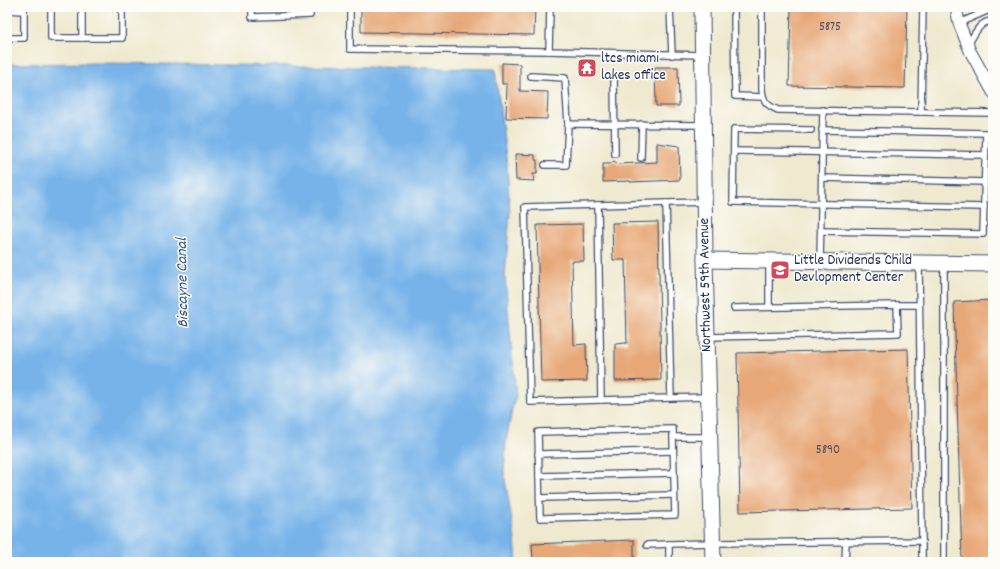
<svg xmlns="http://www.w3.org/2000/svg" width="1000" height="569" viewBox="0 0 1000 569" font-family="Dekko,sans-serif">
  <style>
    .water { fill: #77b3e9; stroke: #4971a4 }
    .building { fill: #e7a777 }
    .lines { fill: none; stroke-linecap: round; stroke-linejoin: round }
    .lane-casing { stroke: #3b4b6f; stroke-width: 8 }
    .street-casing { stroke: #3b4b6f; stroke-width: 13 }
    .secondary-casing { stroke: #3b4b6f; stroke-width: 17 }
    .lane { stroke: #fff; stroke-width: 5.5 }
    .street { stroke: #fff; stroke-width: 11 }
    .secondary { stroke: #fff; stroke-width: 15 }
    .labels { text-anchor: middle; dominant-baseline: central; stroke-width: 3; stroke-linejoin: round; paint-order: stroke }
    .number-label { font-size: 13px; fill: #4e4d64 }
    .poi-label { font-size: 15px; fill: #1b2f5e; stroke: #fdfcf7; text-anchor: start }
    .street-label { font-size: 15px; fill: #1b2f5e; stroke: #fdfcf7 }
    .water-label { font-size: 16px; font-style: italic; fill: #375788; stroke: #fdfcf7 }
  </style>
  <rect width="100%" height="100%" fill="#fdfcf7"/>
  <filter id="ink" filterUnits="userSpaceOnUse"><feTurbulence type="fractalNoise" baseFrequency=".025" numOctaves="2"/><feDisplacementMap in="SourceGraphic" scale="8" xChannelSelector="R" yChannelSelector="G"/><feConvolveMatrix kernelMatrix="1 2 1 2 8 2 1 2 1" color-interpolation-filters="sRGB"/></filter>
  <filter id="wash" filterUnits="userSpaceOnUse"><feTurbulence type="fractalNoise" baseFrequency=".012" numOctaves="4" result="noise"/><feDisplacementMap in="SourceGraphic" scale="16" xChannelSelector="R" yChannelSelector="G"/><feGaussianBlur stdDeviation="0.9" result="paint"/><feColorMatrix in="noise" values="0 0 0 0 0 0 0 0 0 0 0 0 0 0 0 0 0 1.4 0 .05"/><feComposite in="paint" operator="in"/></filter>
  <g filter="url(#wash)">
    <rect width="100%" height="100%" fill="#efe9cf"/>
    <path class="water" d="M102,63l393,6 12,96 3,48 -5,64 11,119 -3,9 -7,37 -2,31 11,66 2,23h-510v-498z"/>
    <g id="blocks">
      <g class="building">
        <path d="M361,7h174l-1,28 -173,-3z"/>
        <path d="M791,7h116l-2,81 -116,-2z"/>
        <path d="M502,63l18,1v27l28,1 -1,27 -41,-1 1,-34h-5z"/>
        <path d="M655,67h23l1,39h-23z"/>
        <path d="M657,143l22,3 1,34 -50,2v-1l-27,1v-18h7l4,-3 4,3 39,-2z"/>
        <path d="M515,154l20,1v5h2v14h-4l1,7 -18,-1z"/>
        <path d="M658,222l3,158 -46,1v-37l12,-1 -2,-83h-12l-1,-37z"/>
        <path d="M583,224l1,37h-12l2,84 12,-1 1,37 -46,1 -4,-157z"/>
        <path d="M993,300v262h-31l-8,-260z"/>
        <path d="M908,349l4,159 -172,4 -3,-159z"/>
        <path d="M634,540v22h-101l-1,-18z"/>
      </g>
    </g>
  </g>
  <g filter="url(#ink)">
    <use href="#blocks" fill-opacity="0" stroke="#3b4b6f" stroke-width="1"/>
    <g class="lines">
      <g class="lane-casing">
        <g id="lane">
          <path d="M51,7v31h71v-31"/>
          <path d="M252,7v10l58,-2v-8"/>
          <path d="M350,7v42l199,2"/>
          <path d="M550,7l-1,44 152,4"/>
          <path d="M670,7l2,48"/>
          <path d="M734,7l1,89 28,1"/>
          <path d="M762,7v82c1,12 4,16 16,21l215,3"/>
          <path d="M7,10l17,1"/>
          <path d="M959,23l28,-12 6,-1"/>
          <path d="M7,38h17v-31"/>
          <path d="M82,38v-31"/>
          <path d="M968,45c6,-10 12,-25 25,-24"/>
          <path d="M531,76l34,2 3,46 135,1"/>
          <path d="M614,77l1,77"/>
          <path d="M921,112l2,-105"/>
          <path d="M811,130l-77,-1 -1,73 251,5"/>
          <path d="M734,151l251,4"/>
          <path d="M641,158l1,-34"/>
          <path d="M545,165h21l2,-41"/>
          <path d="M822,178l163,4"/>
          <path d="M704,202l-179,5 5,195 177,-5"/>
          <path d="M666,203l5,195"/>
          <path d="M598,205l3,195"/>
          <path d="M821,231l162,3 3,-101 -164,-3"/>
          <path d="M820,261l3,-151"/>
          <path d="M897,305h22"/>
          <path d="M769,307v-46"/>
          <path d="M708,337l190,-4 -1,-28 -163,3"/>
          <path d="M673,437v-8l-135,3 2,86 135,-3 -2,-78h36"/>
          <path d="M538,454l135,-3"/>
          <path d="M539,476l135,-3"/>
          <path d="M540,498l134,-3"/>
          <path d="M647,545l22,-1"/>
          <path d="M669,562v-18l43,-1 210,-2 -3,-278"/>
          <path d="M845,562l1,-21"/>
          <path d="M922,562v-21"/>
          <path d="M944,562v-298"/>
        </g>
      </g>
      <g class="street-casing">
        <path id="street" d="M956,7l3,16 11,28 23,41"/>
      </g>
      <g class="secondary-casing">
        <g id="secondary">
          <path d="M702,7l3,253 8,302"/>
          <path d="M705,260l288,4"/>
        </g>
      </g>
      <use href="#lane" class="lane"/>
      <use href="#street" class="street"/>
      <use href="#secondary" class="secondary"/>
    </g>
  </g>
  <defs>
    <g id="temple-square" transform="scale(1)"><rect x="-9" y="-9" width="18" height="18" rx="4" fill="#d1495b" stroke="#fdfcf7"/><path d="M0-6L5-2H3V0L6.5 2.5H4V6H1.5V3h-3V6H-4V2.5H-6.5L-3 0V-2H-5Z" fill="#fff"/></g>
    <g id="school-square" transform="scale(1)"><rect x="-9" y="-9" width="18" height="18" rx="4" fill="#d1495b" stroke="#fdfcf7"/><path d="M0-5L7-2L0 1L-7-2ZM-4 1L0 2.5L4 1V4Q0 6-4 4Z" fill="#fff"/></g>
  </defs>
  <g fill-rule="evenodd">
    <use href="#temple-square" x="587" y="68"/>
    <use href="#school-square" x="780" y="270"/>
  </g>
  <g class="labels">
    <g class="number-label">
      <text x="830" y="27">5875</text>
      <text x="828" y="450">5890</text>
    </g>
    <g class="poi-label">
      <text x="601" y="59">ltcs miami<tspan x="601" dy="17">lakes office</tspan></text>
      <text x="794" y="261">Little Dividends Child<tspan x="794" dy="17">Devlopment Center</tspan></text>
    </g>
    <g class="street-label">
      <text transform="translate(706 285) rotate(-91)">Northwest 59th Avenue</text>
    </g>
    <g class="water-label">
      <text transform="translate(183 283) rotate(-91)">Biscayne Canal</text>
    </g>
  </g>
  <rect width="1000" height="569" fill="none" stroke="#fdfcf7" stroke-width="24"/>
</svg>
